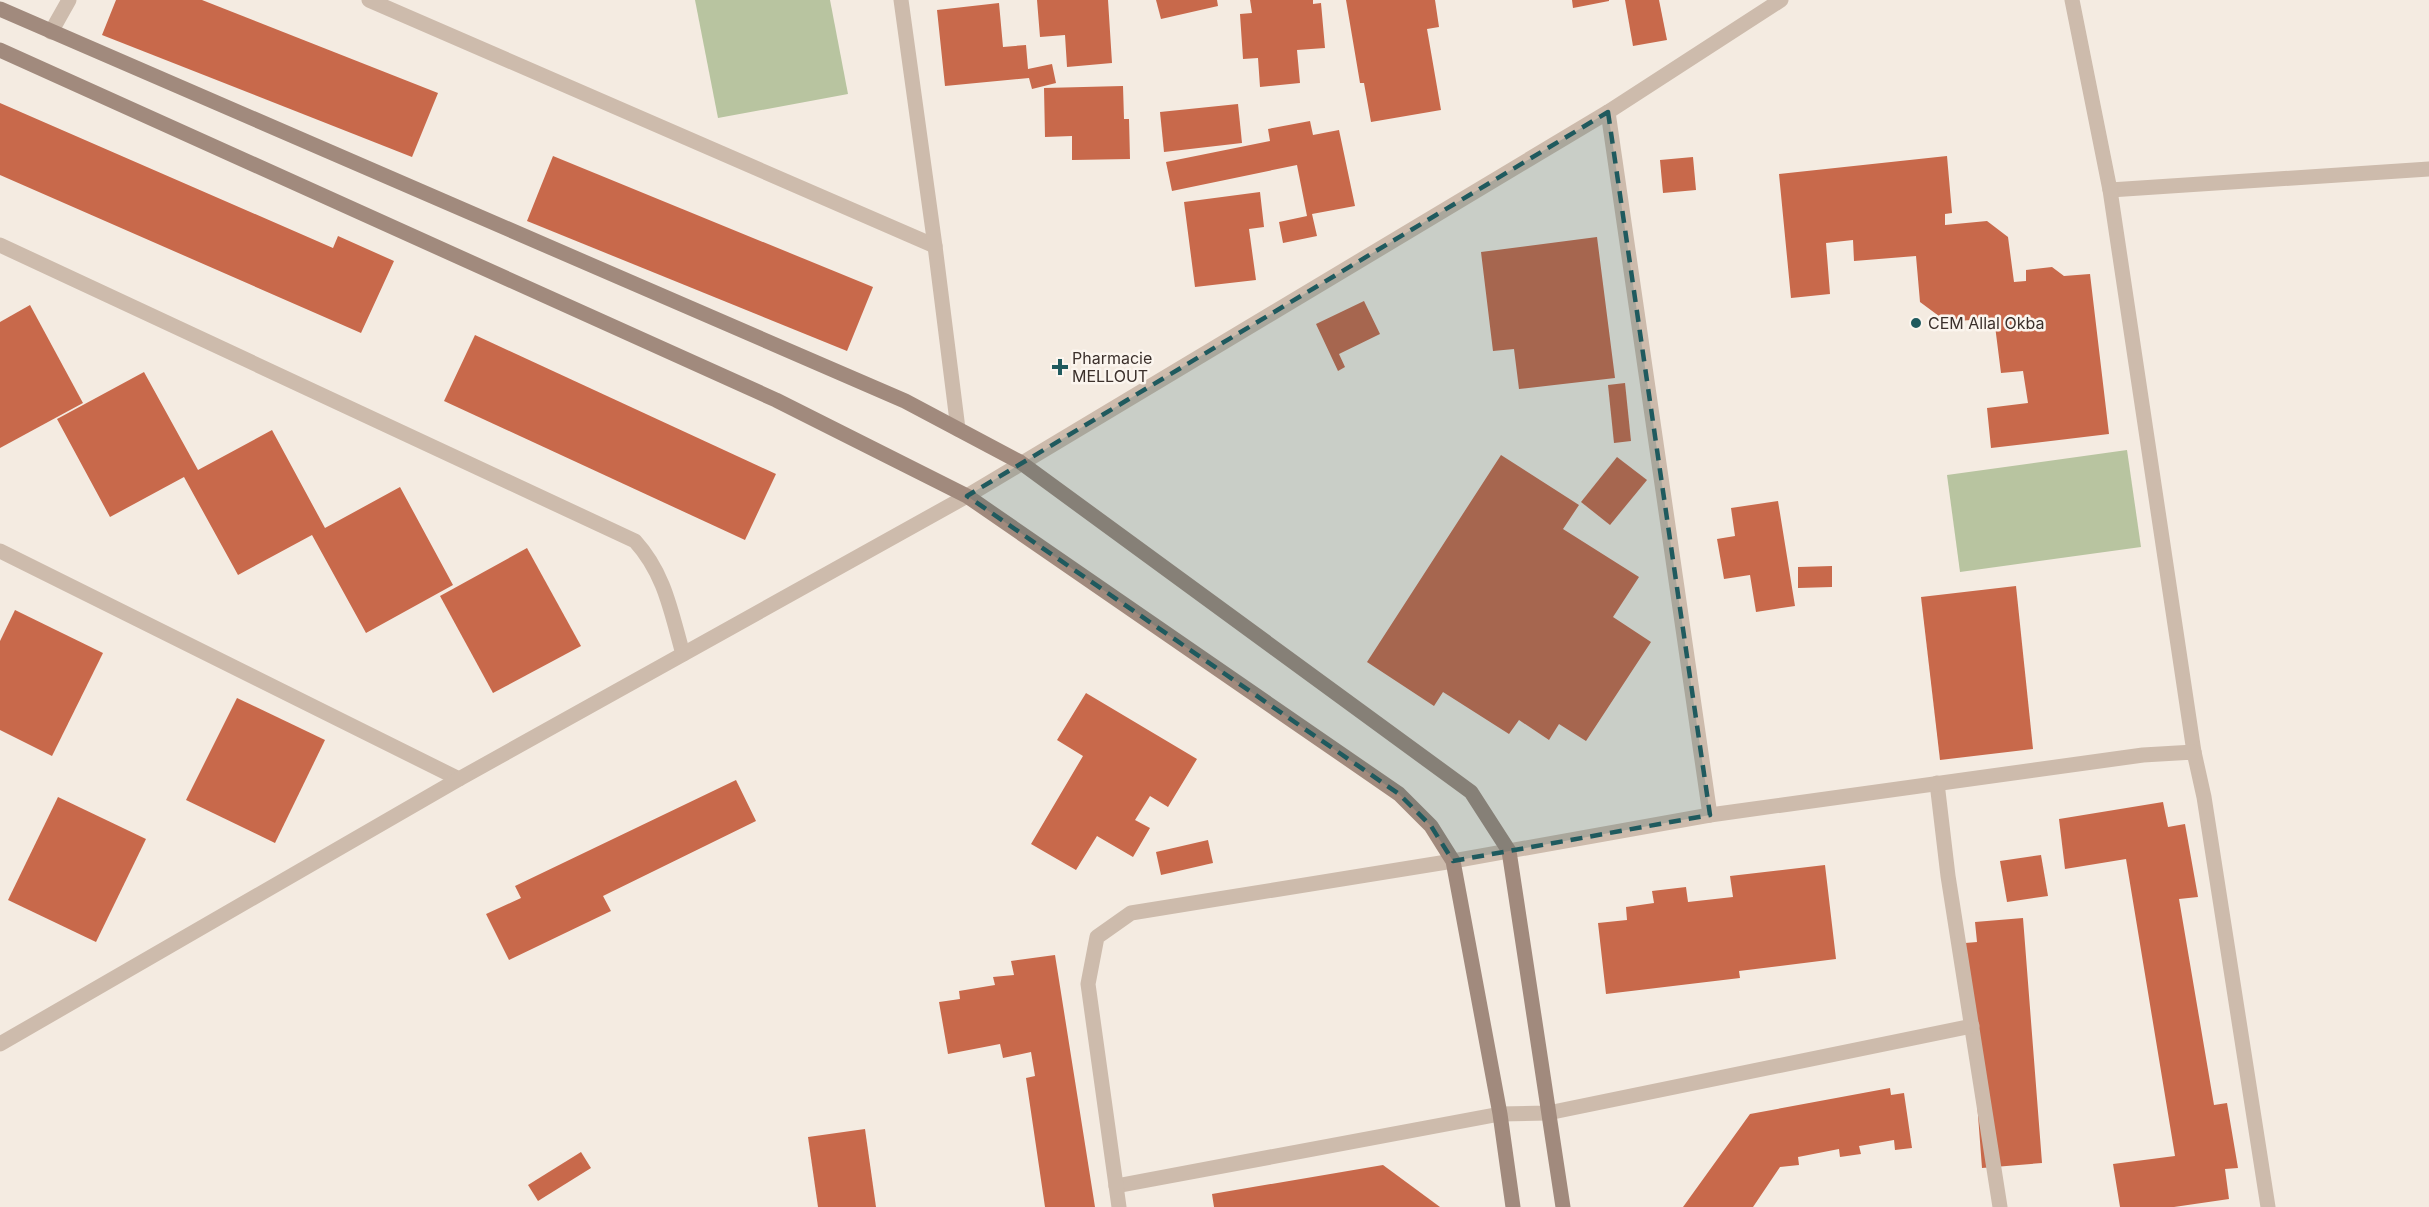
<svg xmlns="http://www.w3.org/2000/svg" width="2429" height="1207" viewBox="0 0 2429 1207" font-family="Inter,sans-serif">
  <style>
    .green { fill: #b8c4a0 }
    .building { fill: #c8694b }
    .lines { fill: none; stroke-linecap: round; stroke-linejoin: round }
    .lane { stroke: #cdbbac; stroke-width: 15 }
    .street { stroke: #cdbbac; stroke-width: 15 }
    .secondary { stroke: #a18a7d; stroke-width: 15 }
    .marked { fill: #1f5a5e; fill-opacity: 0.2; stroke: #1f5a5e; stroke-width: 4.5; stroke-dasharray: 12 8; stroke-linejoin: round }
    .poi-dot { fill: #1f5a5e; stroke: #fbf5ee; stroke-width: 2 }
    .labels { text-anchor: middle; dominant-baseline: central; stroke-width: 5; stroke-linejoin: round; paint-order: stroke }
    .poi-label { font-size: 16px; fill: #3b302b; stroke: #fbf5ee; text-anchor: start }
  </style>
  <rect width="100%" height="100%" fill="#f4ebe1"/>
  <g class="green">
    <path d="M695,0h135l18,94 -130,24z"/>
    <path d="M2127,450l14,97 -181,25 -13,-97z"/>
  </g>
  <g class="building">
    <path d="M116,0h86l236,93 -26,64 -310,-122z"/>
    <path d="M1037,0h71l4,63 -45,4 -2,-32 -25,2z"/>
    <path d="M1156,0h61l1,6 -57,13z"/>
    <path d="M1250,0h63v4l8,-1 4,45 -28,2 3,33 -40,4 -2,-29 -15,1 -3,-45 12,-1z"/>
    <path d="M1346,0h89l4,27 -12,2 14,81 -70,12 -7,-39h-4z"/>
    <path d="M1572,0h37v1l-36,7z"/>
    <path d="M1625,0h34l8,40 -34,6z"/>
    <path d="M999,3l4,44 23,-2 2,24 24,-5 4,19 -24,6 -3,-11 -84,8 -8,-76z"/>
    <path d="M1123,86l1,33h5l1,40 -58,1v-24l-27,1 -1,-49z"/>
    <path d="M0,103l333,145 5,-12 56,25 -33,72 -361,-158z"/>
    <path d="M1238,104l4,39 -78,9 -4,-40z"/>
    <path d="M1310,121l3,14 26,-5 16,76 -43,8 5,22 -34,7 -4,-21 28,-6 -10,-51 -125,26 -6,-29 104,-21 -2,-12z"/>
    <path d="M553,156l320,131 -26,64 -320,-130z"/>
    <path d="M1947,156l5,57 -7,1v11l42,-4 21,16 6,45 12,-1v-11l26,-3 12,9 26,-2 19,160 -118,14 -4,-40 41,-5 -5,-32 -22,2 -7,-55 -47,4 -27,-20 -4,-46 -62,5 -1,-21 -27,3 4,51 -39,4 -12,-124z"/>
    <path d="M1693,157l3,33 -33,3 -3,-33z"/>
    <path d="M1260,192l4,35 -15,2 7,51 -61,7 -11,-85z"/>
    <path d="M1597,237l18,141 -96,11 -5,-40 -21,2 -12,-99z"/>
    <path d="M1364,301l16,33 -41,20 6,13 -7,4 -22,-47z"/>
    <path d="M30,305l53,98 -83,45v-126z"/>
    <path d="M475,335l301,139 -31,66 -301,-139z"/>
    <path d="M144,372l54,98 74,-40 53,98 75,-41 53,98 -87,48 -54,-98 -74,40 -54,-98 -74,40 -53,-98z"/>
    <path d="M1625,383l6,58 -17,2 -6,-58z"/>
    <path d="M1501,455l78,50 -16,24 76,48 -26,40 38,25 -65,99 -27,-17 -10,16 -30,-20 -10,14 -66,-42 -9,14 -67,-44z"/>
    <path d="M1617,457l30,23 -37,45 -29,-23z"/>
    <path d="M1778,501l17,105 -39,6 -6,-37 -26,4 -7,-40 18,-3 -4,-28z"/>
    <path d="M527,548l54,98 -88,47 -53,-97z"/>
    <path d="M1832,566v21l-34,1v-21z"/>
    <path d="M2016,586l17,163 -93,11 -19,-163z"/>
    <path d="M15,610l88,43 -51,103 -52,-26v-89z"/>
    <path d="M1086,693l111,66 -29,48 -18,-11 -15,24 15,8 -17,29 -36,-21 -21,34 -45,-26 52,-88 -26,-16z"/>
    <path d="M237,698l88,42 -50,103 -89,-43z"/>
    <path d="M736,780l20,41 -153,75 8,15 -102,49 -23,-46 35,-16 -6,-12z"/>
    <path d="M58,797l88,42 -50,103 -88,-42z"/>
    <path d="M2163,802l5,25 17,-3 13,73 -19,2 35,206 13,-2 11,65 -13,1 4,30 -55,8h-54l-7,-43 62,-8 -49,-297 -61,10 -6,-50z"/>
    <path d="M1208,840l5,23 -52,12 -5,-23z"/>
    <path d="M2041,855l7,41 -41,6 -7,-41z"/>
    <path d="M1825,865l11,94 -97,12 1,7 -134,16 -8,-71 29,-3 -1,-13 28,-4 -2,-12 34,-4 2,15 45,-5 -3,-21z"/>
    <path d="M2023,918l19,245 -60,5 -17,-225 12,-1 -2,-20z"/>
    <path d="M1055,955l40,252h-50l-19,-129 9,-2 -4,-24 -28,6 -3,-14 -52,10 -9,-52 21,-3 -1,-8 36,-6 -2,-8 21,-2 -3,-14z"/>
    <path d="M1890,1088l1,7 13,-2 8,55 -17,2 -1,-10 -35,6 2,8 -21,3 -1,-8 -41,8 1,8 -19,2 -27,40h-70l67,-93z"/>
    <path d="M865,1129l11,78h-58l-10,-70z"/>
    <path d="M581,1152l10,16 -53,33 -10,-16z"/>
    <path d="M1383,1165l57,42h-226l-2,-13z"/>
  </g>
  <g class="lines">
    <path class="lane" d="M2110,190l319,-21"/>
    <g class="street">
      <path d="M369,0l566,246"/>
      <path d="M901,0l34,246 23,183"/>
      <path d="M2072,0l38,190 84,562"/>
      <path d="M51,32l18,-32"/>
      <path d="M1608,112l102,703"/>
      <path d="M0,245l635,296c30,33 36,71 48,113"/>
      <path d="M0,551l459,228"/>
      <path d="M1937,783l11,93 52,331"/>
      <path d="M0,1044l459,-265 508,-283 641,-384 173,-112"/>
      <path d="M1116,1186l384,-72 48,-1 424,-87"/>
      <path d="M1119,1207l-31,-223 9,-47 34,-24 322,-52 257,-46 433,-60 51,-3 10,45 64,410"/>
    </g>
    <g class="secondary">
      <path d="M0,9l905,392 115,61 451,330 38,59 54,356"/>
      <path d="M0,50l776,350 191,96 432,298 32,32 22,35 47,253 13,93"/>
    </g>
  </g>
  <path class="marked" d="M1608,112l102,703 -257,46 -22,-35 -32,-32 -432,-298z"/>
  <g class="poi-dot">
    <circle cx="1916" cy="323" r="6"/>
    <path d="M1057 358h6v6h6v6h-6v6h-6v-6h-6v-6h6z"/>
  </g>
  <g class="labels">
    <g class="poi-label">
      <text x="1928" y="323">CEM Allal Okba</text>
      <text x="1072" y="358">Pharmacie<tspan x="1072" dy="18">MELLOUT</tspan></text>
    </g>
  </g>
</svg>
